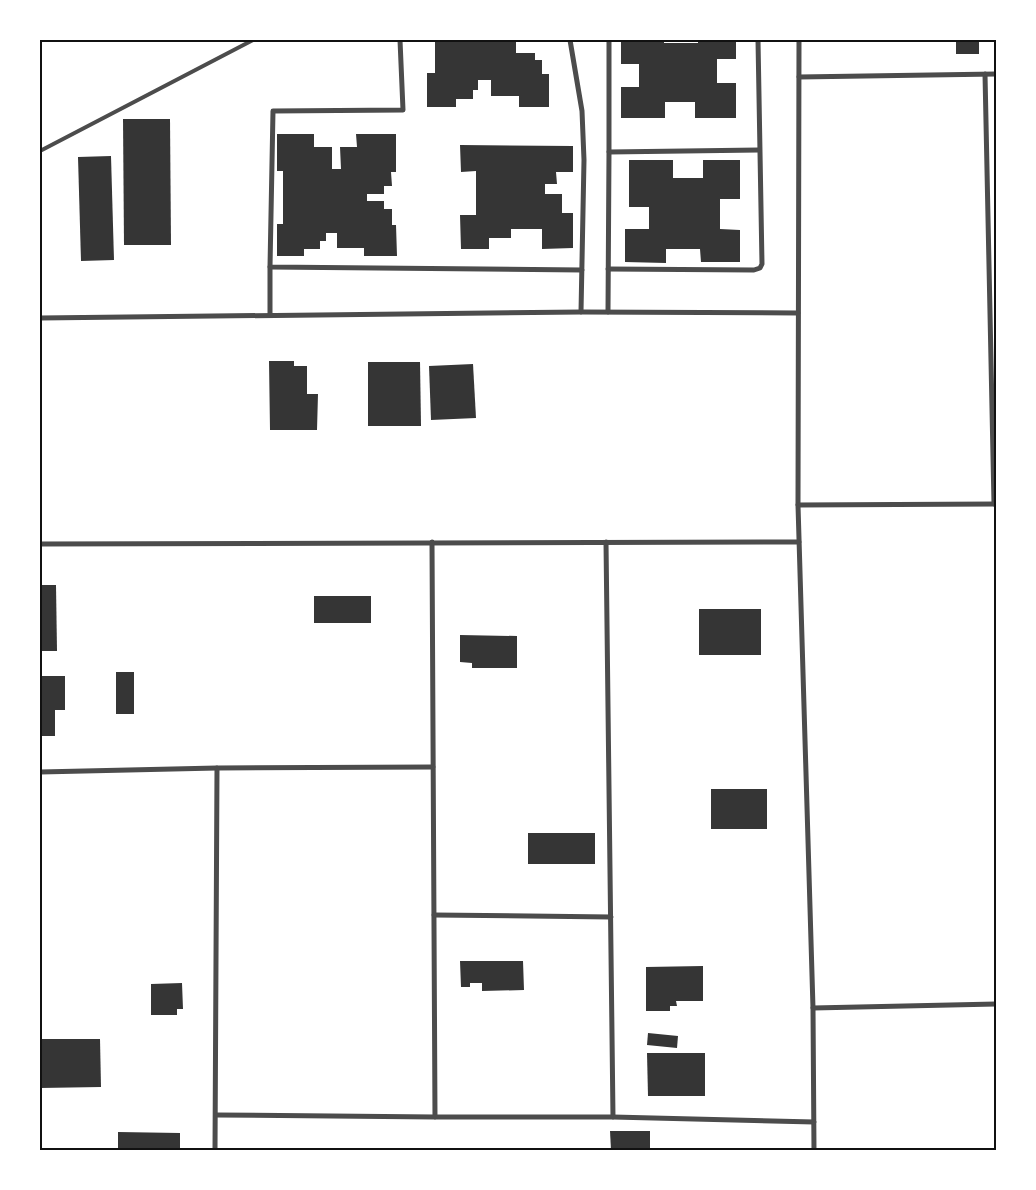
<svg xmlns="http://www.w3.org/2000/svg" width="1036" height="1190" viewBox="0 0 1036 1190" font-family="Arial,sans-serif">
  <style>
    .building { fill: #353535 }
    .lines { fill: none; stroke-linecap: round; stroke-linejoin: round }
    .service { stroke: #4c4c4c; stroke-width: 4 }
    .minor { stroke: #4c4c4c; stroke-width: 5 }
    .neatline { fill: none; stroke: #111; stroke-width: 2 }
  </style>
  <rect width="100%" height="100%" fill="#fff"/>
  <g class="building">
    <path d="M435,40h81v13h19v7h7v14h7v33h-30v-11h-28v-16h-13v10h-5v9h-17v8h-29v-34h8z"/>
    <path d="M621,40h43v3h34v-3h38v19h-19v24h19v35h-41v-16h-30v16h-44v-31h18v-23h-18z"/>
    <rect x="956" y="40" width="23" height="14"/>
    <path d="M123,119h47l1,126h-47z"/>
    <path d="M277,134h37v13h18v22h9l-1,-22h17l-1,-13h40v38h-5l1,14h-8v8h-17v7h17v8h8v16h4l1,31h-33v-8h-27v-15h-11v8h-6v8h-16v7h-27v-32h6v-53h-6z"/>
    <path d="M460,145l113,1v26h-17l1,12h-12v10h17v19h11v35l-31,1v-20h-31v9h-22v11h-28l-1,-34h16v-44l-15,1z"/>
    <path d="M111,156l3,104 -33,1 -3,-104z"/>
    <path d="M629,160h44v18h30v-18h37v39h-20v30l20,1v32h-39l-1,-13h-34v14l-41,-1v-33h24v-22h-20z"/>
    <path d="M269,361h25v5h13v28h11l-1,36h-47z"/>
    <path d="M368,362h52l1,64h-53z"/>
    <path d="M473,364l3,54 -45,2 -2,-54z"/>
    <path d="M40,585h16l1,66h-17z"/>
    <rect x="314" y="596" width="57" height="27"/>
    <rect x="699" y="609" width="62" height="46"/>
    <path d="M460,635l57,1v32h-45v-5l-12,-1z"/>
    <rect x="116" y="672" width="18" height="42"/>
    <path d="M40,676h25v34h-10v26h-15z"/>
    <rect x="711" y="789" width="56" height="40"/>
    <rect x="528" y="833" width="67" height="31"/>
    <path d="M460,961h63l1,29 -42,1v-8h-12v4h-9z"/>
    <path d="M703,966v35h-27l1,5h-7v5h-24v-44z"/>
    <path d="M182,983l1,26h-6v6h-26v-31z"/>
    <path d="M648,1033l30,3 -1,12 -30,-3z"/>
    <path d="M40,1039h60l1,48 -61,1z"/>
    <path d="M647,1053h58v43h-57z"/>
    <path d="M610,1131h40v19h-39z"/>
    <path d="M118,1132l62,1v17h-62z"/>
  </g>
  <g class="lines">
    <path class="service" d="M40,151l213,-111"/>
    <g class="minor">
      <path d="M400,40l3,70 -130,1 -3,156 312,3"/>
      <path d="M570,40l12,71 2,49 -3,152"/>
      <path d="M799,40l-1,465 15,503 1,142"/>
      <path d="M985,74l9,430"/>
      <path d="M799,77l197,-3"/>
      <path d="M609,152l150,-2"/>
      <path d="M270,267v48"/>
      <path d="M608,269l146,1 6,-2 2,-4 -4,-224"/>
      <path d="M608,312l1,-160v-112"/>
      <path d="M40,318l541,-6 217,1"/>
      <path d="M798,505l198,-1"/>
      <path d="M432,542l3,575"/>
      <path d="M606,542l7,575"/>
      <path d="M40,544l759,-2"/>
      <path d="M40,772l177,-4 216,-1"/>
      <path d="M434,915l177,2"/>
      <path d="M813,1008l183,-4"/>
      <path d="M216,1115l219,2h178l201,5"/>
      <path d="M215,1150l2,-382"/>
    </g>
  </g>
  <rect width="1036" height="1190" fill="none" stroke="#ffffff" stroke-width="82"/>
  <rect x="41" y="41" width="954" height="1108" class="neatline"/>
</svg>
